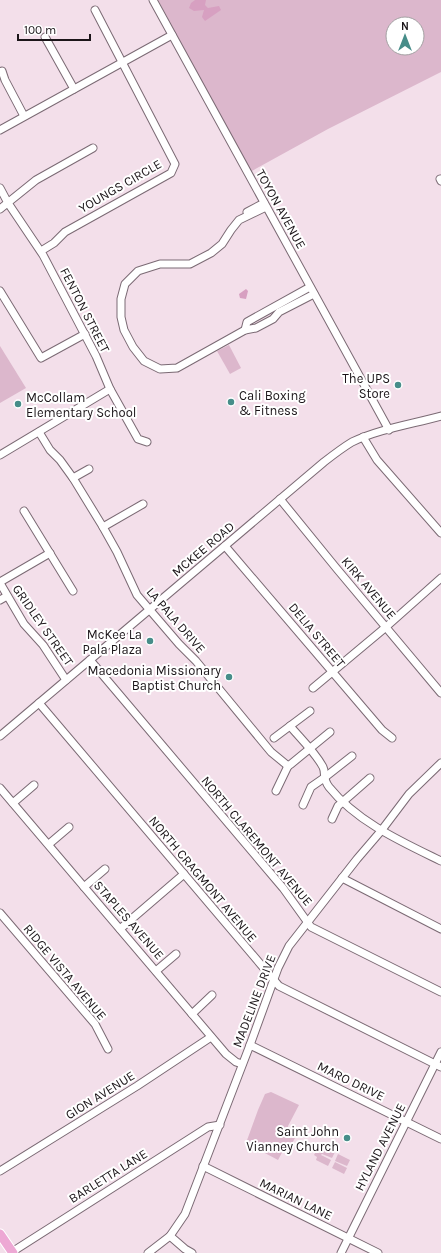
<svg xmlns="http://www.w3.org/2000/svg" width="441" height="1253" viewBox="0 0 441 1253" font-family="Karla,sans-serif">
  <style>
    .green { fill: #dcb7cc; fill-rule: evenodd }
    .water { fill: #d7a0c1 }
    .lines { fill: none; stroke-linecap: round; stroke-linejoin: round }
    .minor-casing { stroke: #7b6a74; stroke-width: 9 }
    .major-casing { stroke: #fff; stroke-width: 11 }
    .minor { stroke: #fff; stroke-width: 7 }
    .major { stroke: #eda8d4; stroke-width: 9 }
    .poi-dot { fill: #468d89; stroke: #fff; stroke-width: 1.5 }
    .labels { text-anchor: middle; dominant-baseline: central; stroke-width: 4; stroke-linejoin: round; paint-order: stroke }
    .street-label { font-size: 13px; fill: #1b1519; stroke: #fff }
    .poi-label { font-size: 13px; fill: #1b1519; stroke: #fff; text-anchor: end }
  </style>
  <rect width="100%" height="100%" fill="#f3dfea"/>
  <g class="green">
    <path d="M158,0h283v72l-113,57 -78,43zM393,24h24v24h-24z"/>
    <path d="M229,345l12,23 -11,6 -13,-23z"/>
    <path d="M0,346l26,42 -26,15z"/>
    <path d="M271,1092l28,13 -11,21 1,9 6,3 -6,11 -4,-2 -7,13 -32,-17 12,-33 7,-16z"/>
    <path d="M323,1146l12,6 -3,6 -10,-4 -1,1 10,5 -3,6 -12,-6 1,-3 -3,-2 3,-6 3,2z"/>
    <path d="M338,1154l12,6 -3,6 -12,-5z"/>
    <path d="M335,1162l12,6 -3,6 -12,-6z"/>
  </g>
  <g class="water">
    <path d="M195,0h11l-1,5 3,3 11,-2 2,4 -16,11 -3,-4 2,-7 -10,1 -5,-3 2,-5z"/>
    <path d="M246,289l2,2 -2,8 -6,-1 -1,-4z"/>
  </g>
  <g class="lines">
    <g class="minor-casing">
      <g id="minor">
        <path d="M153,0l236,430"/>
        <path d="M45,37l29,52"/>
        <path d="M2,71l3,9 19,36"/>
        <path d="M0,130l172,-95"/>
        <path d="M440,179l1,2"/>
        <path d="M0,188l8,15 35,52 53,101 14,33 28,50 9,3"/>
        <path d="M266,207l-27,13 -8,10 -9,14 -11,9 -21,11h-30l-22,7 -13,13 -4,15v18l3,13 9,17 11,14 16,8 17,-1 68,-38 11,-2 17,-9 6,-7 35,-18"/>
        <path d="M0,209l36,-29 57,-32"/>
        <path d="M247,212l17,-9"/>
        <path d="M41,251l13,-8 11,-11 106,-59 4,-9 -80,-154"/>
        <path d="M0,291l41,67 44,-24"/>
        <path d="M245,330l2,-8 63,-35"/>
        <path d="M39,432l11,18 10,10 13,18 30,49 14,25 20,43 42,49 17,17 75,91 17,14 3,-2 39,-32"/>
        <path d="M363,437l14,23 64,73"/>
        <path d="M0,455l110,-66"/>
        <path d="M73,478l16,-9"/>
        <path d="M280,499l57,70 104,124"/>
        <path d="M24,511l49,80"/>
        <path d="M103,527l40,-23"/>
        <path d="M225,546l157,184 10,8"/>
        <path d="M0,582l50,-29"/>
        <path d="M0,583l24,41 19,21 23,35"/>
        <path d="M0,600l7,-4"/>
        <path d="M90,660l193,228 28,39 130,65"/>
        <path d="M313,688l73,-61 55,-49"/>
        <path d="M39,703l240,283 162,81"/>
        <path d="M290,726c11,13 25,26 33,41 3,6 -1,11 6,20 28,35 73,55 112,74"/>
        <path d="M0,736l324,-274c9,-7 18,-14 28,-20 27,-13 60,-18 89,-26"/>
        <path d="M274,738l36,-27"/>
        <path d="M0,788l226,266 10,8 6,2"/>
        <path d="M276,791l12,-25"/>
        <path d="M13,803l21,-18"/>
        <path d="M303,805l8,-18 13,-9 28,-22"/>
        <path d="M332,819l6,-13 32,-28"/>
        <path d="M49,844l20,-17"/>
        <path d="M342,878l99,51"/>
        <path d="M84,887l21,-18"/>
        <path d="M0,913l95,111 13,25"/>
        <path d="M120,929l64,-55"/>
        <path d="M156,971l20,-17"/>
        <path d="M192,1014l20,-19"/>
        <path d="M250,1045l191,94"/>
        <path d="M203,1166l175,87"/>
        <path d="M0,1171l137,-85 74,-49"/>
        <path d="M170,1236l15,13 7,4"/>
        <path d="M12,1252l196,-125 12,-2"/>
        <path d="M148,1253l22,-17 15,-22 65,-169 28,-77 11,-22 68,-87 24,-28 28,-37 32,-31"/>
        <path d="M341,1253l100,-201"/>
      </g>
    </g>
    <g class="major-casing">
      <path id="major" d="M0,1234l13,19"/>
    </g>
    <use href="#minor" class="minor"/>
    <use href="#major" class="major"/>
  </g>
  <g class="poi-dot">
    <circle cx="398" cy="385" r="4"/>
    <circle cx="231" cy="402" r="4"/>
    <circle cx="18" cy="404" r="4"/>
    <circle cx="150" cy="641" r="4"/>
    <circle cx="229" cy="677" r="4"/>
    <circle cx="347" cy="1138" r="4"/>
  </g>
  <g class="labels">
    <g class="street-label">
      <text transform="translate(120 186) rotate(-30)">YOUNGS CIRCLE</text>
      <text transform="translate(281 209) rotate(61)">TOYON AVENUE</text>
      <text transform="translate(85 310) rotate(63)">FENTON STREET</text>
      <text transform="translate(203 549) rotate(-40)">MCKEE ROAD</text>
      <text transform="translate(369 588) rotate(50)">KIRK AVENUE</text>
      <text transform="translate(176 620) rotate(49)">LA PALA DRIVE</text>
      <text transform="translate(43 625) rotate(55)">GRIDLEY STREET</text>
      <text transform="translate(317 635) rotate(50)">DELIA STREET</text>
      <text transform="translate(257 841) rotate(50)">NORTH CLAREMONT AVENUE</text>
      <text transform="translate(203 879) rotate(50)">NORTH CRAGMONT AVENUE</text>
      <text transform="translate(129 920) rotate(49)">STAPLES AVENUE</text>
      <text transform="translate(65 972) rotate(50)">RIDGE VISTA AVENUE</text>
      <text transform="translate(254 1001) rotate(-69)">MADELINE DRIVE</text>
      <text transform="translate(351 1081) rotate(26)">MARO DRIVE</text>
      <text transform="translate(100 1095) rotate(-32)">GION AVENUE</text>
      <text transform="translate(380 1147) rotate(-63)">HYLAND AVENUE</text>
      <text transform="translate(108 1176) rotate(-32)">BARLETTA LANE</text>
      <text transform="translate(296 1199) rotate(26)">MARIAN LANE</text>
    </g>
    <g class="poi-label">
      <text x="390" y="378">The UPS<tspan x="390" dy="15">Store</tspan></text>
      <text x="239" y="395" text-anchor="start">Cali Boxing<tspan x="239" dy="15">&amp; Fitness</tspan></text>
      <text x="26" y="397" text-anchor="start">McCollam<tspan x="26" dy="15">Elementary School</tspan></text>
      <text x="142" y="634">McKee La<tspan x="142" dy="15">Pala Plaza</tspan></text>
      <text x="221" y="670">Macedonia Missionary<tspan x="221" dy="15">Baptist Church</tspan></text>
      <text x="339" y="1131">Saint John<tspan x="339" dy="15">Vianney Church</tspan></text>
    </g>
  </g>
  <g transform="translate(405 36)"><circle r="19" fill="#ffffff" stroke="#a4a1a3"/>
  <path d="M0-3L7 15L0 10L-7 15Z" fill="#468d89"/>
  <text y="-6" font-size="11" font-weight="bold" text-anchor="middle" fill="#1b1519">N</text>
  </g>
  <path d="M18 34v6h72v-6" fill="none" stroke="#1b1519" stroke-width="2"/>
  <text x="24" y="34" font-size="12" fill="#1b1519" stroke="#ffffff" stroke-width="3" paint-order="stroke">100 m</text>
</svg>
